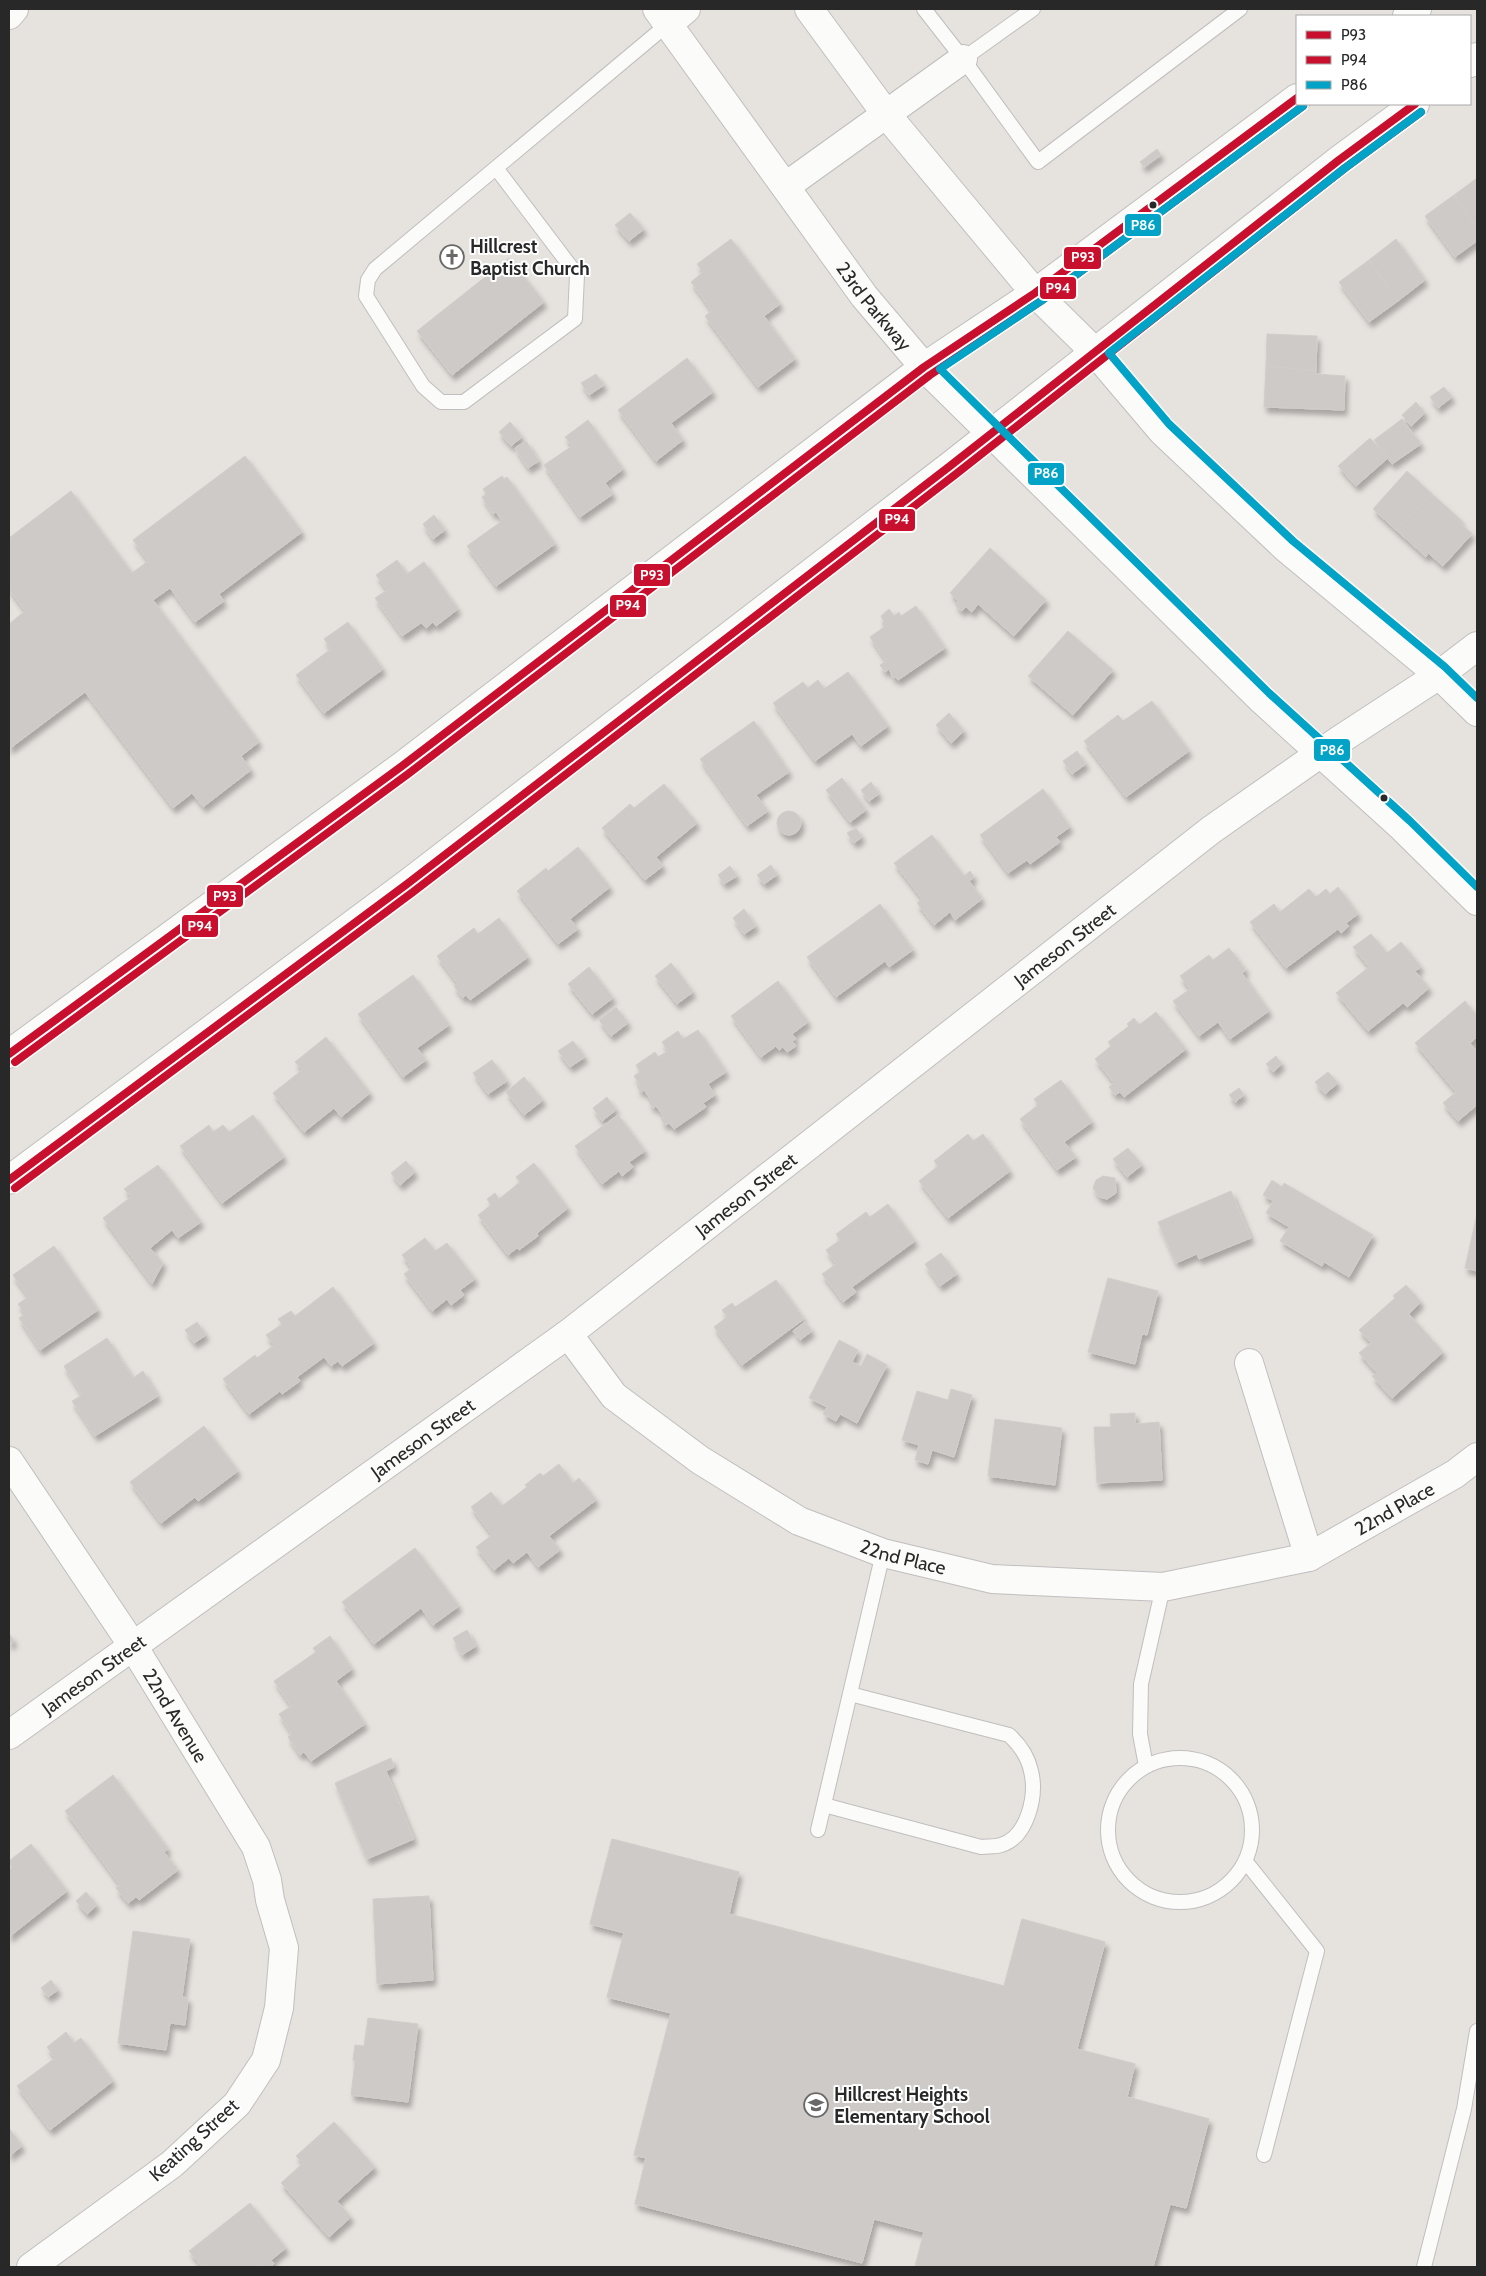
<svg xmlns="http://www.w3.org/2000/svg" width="1486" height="2276" viewBox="0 0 1486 2276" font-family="Cabin,sans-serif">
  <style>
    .building { fill: #cdcac7; stroke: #d1ceca; fill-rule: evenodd; filter: url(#shadow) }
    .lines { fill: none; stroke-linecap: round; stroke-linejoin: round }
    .lane-casing { stroke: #c0bfbf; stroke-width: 16 }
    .street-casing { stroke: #c0bfbf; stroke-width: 30 }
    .secondary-casing { stroke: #c0bfbf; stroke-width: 30 }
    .lane { stroke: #fbfbfa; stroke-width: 14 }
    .street { stroke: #fbfbfa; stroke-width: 28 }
    .secondary { stroke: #fbfbfa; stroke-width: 28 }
    .bus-1-casing { stroke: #fff; stroke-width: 11 }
    .bus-2-casing { stroke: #fff; stroke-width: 11 }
    .bus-3-casing { stroke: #fff; stroke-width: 11 }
    .bus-1 { stroke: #c8102e; stroke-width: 8 }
    .bus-2 { stroke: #c8102e; stroke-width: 8 }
    .bus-3 { stroke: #02a3c6; stroke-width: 8 }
    .bus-dot { fill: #282828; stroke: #fff; stroke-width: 2 }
    .labels { text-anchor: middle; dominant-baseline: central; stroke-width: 4; stroke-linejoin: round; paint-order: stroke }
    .poi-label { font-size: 19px; font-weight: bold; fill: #282828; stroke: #fff; text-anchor: start }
    .street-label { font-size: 19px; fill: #282828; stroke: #fff }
    .line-badge { stroke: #fff; stroke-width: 2 }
    .badge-label { font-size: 14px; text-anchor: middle; font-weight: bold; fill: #fff }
  </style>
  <defs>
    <filter id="shadow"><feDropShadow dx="3" dy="5.5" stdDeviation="2.5" flood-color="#0004"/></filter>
  </defs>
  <rect width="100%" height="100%" fill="#e6e2de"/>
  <g class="building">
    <path d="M1157,149l4,6 -17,12 -4,-5z"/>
    <path d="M1477,178v49l-23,-32z"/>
    <path d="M1454,195l23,32v14l-22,16 -30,-41z"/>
    <path d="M630,213l14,16 -15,12 -14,-16z"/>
    <path d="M731,239l49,65 -16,12 31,43 -37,28 -53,-71 7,-5 -21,-29 12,-10 -6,-8z"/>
    <path d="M1396,239l29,41 -27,21 -29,-41z"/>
    <path d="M509,258l35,44 -92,73 -35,-44z"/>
    <path d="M1369,260l29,41 -29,21 -30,-40z"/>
    <path d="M1267,334l50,2 -1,35 -50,-5z"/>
    <path d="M687,358l26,34 -42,31 12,17 -27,21 -38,-51z"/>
    <path d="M1266,366l50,5v3l29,2 -1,34 -80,-3z"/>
    <path d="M596,374l8,11 -15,10 -8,-12z"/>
    <path d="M1444,387l8,10 -14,11 -8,-11z"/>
    <path d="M1416,402l9,11 -14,13 -9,-11z"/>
    <path d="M1402,419l19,25 -29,20 -18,-24z"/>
    <path d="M588,420l35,49 -18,14 8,11 -33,23 -36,-52 28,-19 -7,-9z"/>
    <path d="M510,422l12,15 -11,9 -12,-14z"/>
    <path d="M1370,438l18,20 -32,28 -18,-20z"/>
    <path d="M526,441l13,20 -11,7 -13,-20z"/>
    <path d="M245,456l57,76 -83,62 5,7 -29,21 -25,-34 -17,12 106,142 -18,14 10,14 -48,37 -11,-14 -19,15 -88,-116 -76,57v-125l16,-13 -16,-22v-51l62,-47 61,82 16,-12 -15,-21z"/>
    <path d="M1407,471l25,23 -36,36 -23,-21z"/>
    <path d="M502,476l2,3 3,-2 48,67 -59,42 -29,-40 35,-25 -6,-9 -3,2 -11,-17 4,-3 -3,-5z"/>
    <path d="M1432,494l29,26 -2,2 13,12 -29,32 -15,-13 -2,4 -30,-27z"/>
    <path d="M434,515l11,15 -12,9 -10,-15z"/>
    <path d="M990,548l56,52 -32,36 -36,-32 -6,8 -6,-5 -4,4 -7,-6 3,-4 -8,-8z"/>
    <path d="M397,560l10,14 17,-12 34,47 -22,17 -3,-4 -7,6 -5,-5 -19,13 -27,-38 12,-8 -11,-15z"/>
    <path d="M916,606l29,42 -47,32 -2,-3 -3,1 -4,-9 -4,3 -5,-7 6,-4 -16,-24 14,-10 -2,-3 2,-2 -3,-6 8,-7 5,7 5,-4 2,4z"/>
    <path d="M348,622l35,47 -59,44 -28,-38 35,-26 -7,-10z"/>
    <path d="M1068,631l45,39 -40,45 -45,-39z"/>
    <path d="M848,672l40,54 -27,20 -9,-12 -37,27 -42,-58 30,-21 5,6 10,-8 6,9z"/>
    <path d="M1152,701l37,50 -63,46 -42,-56 34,-26 5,6z"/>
    <path d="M949,713l15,18 -13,12 -15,-18z"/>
    <path d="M754,721l35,51 -33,23 12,16 -21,15 -47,-67z"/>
    <path d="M1077,751l9,13 -14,10 -9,-13z"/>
    <path d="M842,778l24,32 -16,12 -24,-32z"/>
    <path d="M871,782l8,12 -10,7 -8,-11z"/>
    <path d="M664,784l33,39 -41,34 7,9 -18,14 -43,-52 28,-24 4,4z"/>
    <path d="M1043,789l27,38 -14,10 4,5 -30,22 -3,-4 -19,13 -28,-38z"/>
    <circle cx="789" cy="823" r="12"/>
    <path d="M856,828l6,9 -8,6 -7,-10z"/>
    <path d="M932,835l32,41 6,-5 4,6 -5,4 13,18 -27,21 -5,-8 -16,13 -17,-22 5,-4 -28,-36z"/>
    <path d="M578,847l32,40 -40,32 8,10 -20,15 -41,-53 29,-23 2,3z"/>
    <path d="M771,865l6,10 -13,9 -7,-9z"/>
    <path d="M730,866l7,10 -13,8 -6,-9z"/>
    <path d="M1338,887l20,27 -12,9 3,3 -8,7 -3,-4 -52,39 -36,-46 24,-18 6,8 29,-23 7,8 10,-8 4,5z"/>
    <path d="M880,904l33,46 -24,17 -4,-6 -49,36 -29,-40z"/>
    <path d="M744,909l12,17 -12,8 -11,-16z"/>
    <path d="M499,918l29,39 -58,43 -4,-5 -3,3 -9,-12 3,-3 -20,-27 37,-28 4,6z"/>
    <path d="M1371,934l16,19 14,-11 20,25 -6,4 14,17 -22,19 -4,-4 -35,28 -32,-38 33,-26 -16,-20z"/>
    <path d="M1229,948l17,22 -4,3 27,38 -39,28 -12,-17 -19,14 -26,-35 17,-12 -10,-13 29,-21 4,5z"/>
    <path d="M671,963l22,29 -16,12 -22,-28z"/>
    <path d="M589,967l24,31 -21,16 -24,-30z"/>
    <path d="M413,975l36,50 -32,23 9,12 -23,17 -45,-63z"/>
    <path d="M778,981l30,41 -16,12 4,5 -4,2 4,5 -9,6 -4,-5 -4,3 -3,-4 -15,11 -30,-41z"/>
    <path d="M1465,1001l12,15v21l-7,6 7,9v53l-19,16 -15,-18 13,-11 -41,-49z"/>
    <path d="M616,1007l12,16 -17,13 -12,-16z"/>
    <path d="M1156,1012l30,37 -62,48 -4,-5 -5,3 -6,-8 5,-4 -19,-24 16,-13 -3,-4 21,-16 -2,-2 7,-6 5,7z"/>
    <path d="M698,1030l28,42 -18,12 7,11 -12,8 3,4 -32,22 -5,-6 -4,2 -4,-6 3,-2 -8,-11 -3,2 -4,-6 2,-2 -7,-10 -3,2 -4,-5 3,-2 -6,-9 6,-4 -4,-7 19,-13 3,5 10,-6 -6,-9 16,-11 5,8z"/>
    <path d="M326,1037l44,56 -29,24 -7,-9 -30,24 -31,-39 29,-23 -7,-8z"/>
    <path d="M573,1041l12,16 -15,10 -12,-16z"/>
    <path d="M1276,1056l6,8 -9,8 -7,-8z"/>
    <path d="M492,1060l15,21 -19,13 -15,-21z"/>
    <path d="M1328,1072l10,11 -13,11 -10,-12z"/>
    <path d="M524,1077l19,23 -19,15 -18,-23z"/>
    <path d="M1061,1080l31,42 -28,20 12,15 -19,13 -37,-51 18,-14 -4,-6z"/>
    <path d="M1239,1088l5,7 -9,7 -6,-7z"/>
    <path d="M607,1097l9,13 -14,11 -9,-13z"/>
    <path d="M253,1115l31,42 -62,46 -42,-57 29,-21 4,7 10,-7 6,7z"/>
    <path d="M618,1115l27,36 -16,11 4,5 -11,9 -3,-5 -17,13 -27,-38z"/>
    <path d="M968,1134l5,7 10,-7 27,37 -62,47 -29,-37 19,-15 -4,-5z"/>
    <path d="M1128,1148l14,17 -15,12 -14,-18z"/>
    <path d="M406,1161l9,11 -15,13 -9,-12z"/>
    <path d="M534,1163l34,45 -31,25 1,3 -19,14 -2,-2 -9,7 -30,-40 13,-10 -4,-6 8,-6 4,6 21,-17 -4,-5z"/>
    <path d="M158,1165l43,57 -23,16 -6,-8 -22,18 13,15 -11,21 -49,-66 28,-21 -7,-8z"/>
    <path d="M1103,1176l12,2 1,15 -9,6 -8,-2 -6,-9 3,-8z"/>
    <path d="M1272,1180l10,7 2,-4 89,52 -24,42 -25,-15 -2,4 -42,-25 9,-14 -23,-14 7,-12 -10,-6z"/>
    <path d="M1231,1191l20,47 -52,21 -2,-5 -21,9 -18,-41z"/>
    <path d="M888,1204l27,37 -63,46 4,5 -13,10 -21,-28 14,-10 -10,-14 14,-10 -4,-6 30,-22 4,5z"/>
    <path d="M1477,1214v57l-12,-3z"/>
    <path d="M425,1238l10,13 12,-8 28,36 -15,11 4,5 -13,10 -4,-6 -15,12 -28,-37 8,-6 -10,-13z"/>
    <path d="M54,1246l44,64 -58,40 -21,-32 6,-4 -7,-10 10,-7 -15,-22z"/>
    <path d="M941,1253l16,21 -17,12 -15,-22z"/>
    <path d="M1108,1278l50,13 -11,44 -5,-1 -7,30 -47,-12z"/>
    <path d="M776,1280l28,39 -62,46 -28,-38 13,-10 -5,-7 10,-7 3,4z"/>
    <path d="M1406,1285l15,17 -12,12 34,38 -51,46 -20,-22 5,-3 -18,-20 12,-10 -12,-13 36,-32 -2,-2z"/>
    <path d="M333,1287l41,56 -32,23 -4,-5 -7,5 -7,-9 -27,20 3,4 -18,13 -2,-3 -31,23 -26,-35 32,-24 2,3 17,-13 -8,-10 16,-11 -4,-5 13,-8 4,5z"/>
    <path d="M197,1322l9,13 -12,8 -9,-13z"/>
    <path d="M805,1322l7,9 -12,9 -7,-9z"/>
    <path d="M107,1338l26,40 10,-7 15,25 -63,40 -23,-35 10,-6 -18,-29z"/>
    <path d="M839,1340l19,10 -6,12 9,4 6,-12 20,11 -30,58 -17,-9 -4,7 -13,-7 4,-7 -18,-9z"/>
    <path d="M951,1389l21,6 -18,62 -22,-7 -4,14 -13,-4 4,-15 -17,-5 15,-49 31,9z"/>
    <path d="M1135,1413v11l24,-2 3,58 -65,3 -3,-56h17l-1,-13z"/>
    <path d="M995,1419l67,9 -7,57 -67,-9z"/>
    <path d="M204,1426l34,45 -40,30 -3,-4 -34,26 -31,-41z"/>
    <path d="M559,1464l14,19 6,-5 17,22 -47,36 11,14 -22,17 -11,-15 -14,11 -4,-5 -15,12 -18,-23 16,-12 -21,-28 20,-15 11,14 25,-19 -2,-2 15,-12 3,3z"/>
    <path d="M415,1548l44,58 -26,19 -12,-17 -47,36 -32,-42z"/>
    <path d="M467,1630l9,16 -14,9 -9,-17z"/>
    <path d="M9,1633l5,8 -5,4z"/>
    <path d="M330,1636l22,33 -16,12 29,43 -54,37 -7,-9 -4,3 -12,-18 4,-3 -13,-20 12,-8 -17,-25 42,-29 -3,-4z"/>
    <path d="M391,1758l3,9 -8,4 28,68 -47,20 -32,-76z"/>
    <path d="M113,1775l55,74 -4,3 14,18 -39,30 -3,-3 -8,6 -12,-15 4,-3 -55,-74z"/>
    <path d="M612,1839l127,33 -10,42 275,72 18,-67 83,23 -28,107 58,15 -8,33 82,22 -23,89 -16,-4 -17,63h-238l9,-35 -50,-13 -12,44 -227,-59 11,-46 -12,-3 37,-142 -64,-16 17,-64 -34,-9zM703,2022l92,23 -3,14 30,8 3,-13 91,24 -20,77 -227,-59 9,-34 6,2 2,-8 -3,-2 2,-6 11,3z"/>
    <path d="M612,1839l127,33 -10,42 275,72 18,-67 83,23 -28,107 58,15 -8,33 82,22 -23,89 -16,-4 -17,63h-238l9,-35 -50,-13 -12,44 -227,-59 11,-46 -12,-3 37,-142 -64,-16 17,-64 -34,-9z"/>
    <path d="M31,1844l36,47 -58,46v-67l3,-2 -3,-7z"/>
    <path d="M86,1892l11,13 -10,9 -11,-13z"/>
    <path d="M429,1896l4,84 -56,4 -4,-85z"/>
    <path d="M133,1931l57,8 -8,58 6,1 -3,27 -15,-2 -4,27 -48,-7z"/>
    <path d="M51,1980l7,10 -10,7 -7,-9z"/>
    <path d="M368,2018l50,6 -10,78 -57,-7 4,-34 -2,-1 2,-15 9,1z"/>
    <path d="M66,2032l8,11 7,-5 32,43 -63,49 -33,-44 38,-28 -8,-11z"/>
    <path d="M334,2122l41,45 -38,34 14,16 -22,20 -48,-54 22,-20 -7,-7z"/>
    <path d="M9,2128l13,18 -13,10z"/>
    <path d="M250,2203l36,45 -15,12 3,4 -4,3h-5l-2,-2 -3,2h-58l-13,-16z"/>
  </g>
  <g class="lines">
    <g class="lane-casing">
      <g id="lane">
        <path d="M924,9l39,50"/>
        <path d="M1033,9l-70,50 75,103 202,-153"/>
        <path d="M496,168l81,107 -2,44 -111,83h-23l-18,-16 -57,-90 2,-16 7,-11 293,-245"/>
        <circle cx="1180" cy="1830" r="72"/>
        <path d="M1146,1766l-6,-32 1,-50 22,-97"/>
        <path d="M824,1805l157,42c6,-1 14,0 20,-2 27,-8 36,-50 30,-74 -3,-14 -11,-26 -22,-36l-159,-41"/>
        <path d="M818,1830l65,-277"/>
        <path d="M1246,1862l71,89 -53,204"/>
        <path d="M1424,2267l40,-158 13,-78"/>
      </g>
    </g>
    <g class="street-casing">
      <g id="street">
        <path d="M9,15l5,-6"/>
        <path d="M668,24l18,-15"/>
        <path d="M786,186l177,-127"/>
        <path id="s1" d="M568,1334l46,62 86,64 99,61 84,32 109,26 171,8 146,-30 146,-83 22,-17"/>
        <path d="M1249,1363l60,194"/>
        <path id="s2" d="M9,1461l124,185 123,201 11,33 3,20 14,48 -5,60 -13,52 -29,44 -65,60 -141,103"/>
        <path id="s3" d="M9,1735l559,-401 643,-504 127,-89 101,-66 38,-29"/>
      </g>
    </g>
    <g class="secondary-casing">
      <g id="secondary">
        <path id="s4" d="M657,9l207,287 60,71 338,333 141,128 74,73"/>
        <path d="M809,9l77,105 149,179 60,59 67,79 124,117 153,127 38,37"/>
        <path d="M1407,16l10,-7"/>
        <path d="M1470,63l7,-6"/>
        <path d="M9,1054l393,-288 522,-399 111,-74 262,-195"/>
        <path d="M9,1180l398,-296 543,-418 389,-306 76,-56"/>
      </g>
    </g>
    <use href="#lane" class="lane"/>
    <use href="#street" class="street"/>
    <use href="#secondary" class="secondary"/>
    <g class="bus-1-casing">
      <g id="bus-1">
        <path d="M9,1054l393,-288 522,-399 111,-74 262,-195"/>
        <path d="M9,1180l398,-296 543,-418 389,-306 76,-56"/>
      </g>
    </g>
    <g class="bus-2-casing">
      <g id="bus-2">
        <path d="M15,1062l393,-288 522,-399 111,-74 262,-195"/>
        <path d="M15,1188l398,-296 543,-418 389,-306 76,-56"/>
      </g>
    </g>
    <g class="bus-3-casing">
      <g id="bus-3">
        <path d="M1303,106l-262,195 -101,68 329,324 141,128 67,66"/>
        <path d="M1421,112l-76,56 -236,185 60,71 124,117 152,126 32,31"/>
      </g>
    </g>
    <use href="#bus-1" class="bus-1"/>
    <use href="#bus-2" class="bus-2"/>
    <use href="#bus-3" class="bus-3"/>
  </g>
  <defs>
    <g id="church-ring" transform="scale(1.25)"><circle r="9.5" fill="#fff" stroke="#6a6968" stroke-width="1.5"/><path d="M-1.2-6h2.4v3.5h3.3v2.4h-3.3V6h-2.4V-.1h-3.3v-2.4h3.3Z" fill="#6a6968"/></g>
    <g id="school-ring" transform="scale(1.25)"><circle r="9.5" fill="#fff" stroke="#6a6968" stroke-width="1.5"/><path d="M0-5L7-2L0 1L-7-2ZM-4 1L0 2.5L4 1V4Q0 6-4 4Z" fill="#6a6968"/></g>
  </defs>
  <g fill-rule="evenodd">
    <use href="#church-ring" x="452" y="257"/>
    <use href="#school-ring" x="816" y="2105"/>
  </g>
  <g class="bus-dot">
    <circle cx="1153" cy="205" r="4.5"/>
    <circle cx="1384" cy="798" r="4.5"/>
  </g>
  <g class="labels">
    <g class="poi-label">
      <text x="470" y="246">Hillcrest<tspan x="470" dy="22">Baptist Church</tspan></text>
      <text x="834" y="2094">Hillcrest Heights<tspan x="834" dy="22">Elementary School</tspan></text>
    </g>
    <g class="street-label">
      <text stroke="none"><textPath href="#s4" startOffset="368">23rd Parkway</textPath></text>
      <text stroke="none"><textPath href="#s3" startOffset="1319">Jameson Street</textPath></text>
      <text stroke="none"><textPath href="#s3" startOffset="914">Jameson Street</textPath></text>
      <text stroke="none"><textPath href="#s3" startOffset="509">Jameson Street</textPath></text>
      <text stroke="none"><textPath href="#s1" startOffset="921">22nd Place</textPath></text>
      <text stroke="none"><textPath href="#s1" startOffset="411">22nd Place</textPath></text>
      <text stroke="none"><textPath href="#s3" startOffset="104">Jameson Street</textPath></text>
      <text stroke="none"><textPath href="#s2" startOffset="304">22nd Avenue</textPath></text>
      <text transform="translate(194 2140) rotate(-42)">Keating Street</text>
    </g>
  </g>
  <g class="line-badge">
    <rect x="1124" y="213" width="38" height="24" rx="5" fill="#02a3c6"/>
    <rect x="1063" y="246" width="39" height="24" rx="5" fill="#c8102e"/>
    <rect x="1039" y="276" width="38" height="24" rx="5" fill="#c8102e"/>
    <rect x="1027" y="462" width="38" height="24" rx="5" fill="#02a3c6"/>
    <rect x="878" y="508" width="38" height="24" rx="5" fill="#c8102e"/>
    <rect x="633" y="563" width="38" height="24" rx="5" fill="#c8102e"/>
    <rect x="609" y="594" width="38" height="24" rx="5" fill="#c8102e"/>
    <rect x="1313" y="738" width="38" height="24" rx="5" fill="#02a3c6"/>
    <rect x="206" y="884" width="38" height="24" rx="5" fill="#c8102e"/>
    <rect x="181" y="914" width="38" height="24" rx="5" fill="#c8102e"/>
  </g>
  <g class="badge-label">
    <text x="1143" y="230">P86</text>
    <text x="1083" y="262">P93</text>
    <text x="1058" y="293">P94</text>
    <text x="1046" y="478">P86</text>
    <text x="897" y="524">P94</text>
    <text x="652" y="580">P93</text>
    <text x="628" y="610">P94</text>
    <text x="1332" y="755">P86</text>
    <text x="225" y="901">P93</text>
    <text x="200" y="931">P94</text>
  </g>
  <rect width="1486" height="2276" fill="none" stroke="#282828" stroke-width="20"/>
  <rect x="1296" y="15" width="175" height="90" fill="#ffffff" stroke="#a9a9a9"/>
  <rect x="1306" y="31" width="25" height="8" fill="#c8102e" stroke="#a9a9a9"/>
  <text x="1341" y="40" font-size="15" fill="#282828">P93</text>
  <rect x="1306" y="56" width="25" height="8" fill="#c8102e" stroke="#a9a9a9"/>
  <text x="1341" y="65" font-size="15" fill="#282828">P94</text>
  <rect x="1306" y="81" width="25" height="8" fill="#02a3c6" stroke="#a9a9a9"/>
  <text x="1341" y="90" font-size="15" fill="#282828">P86</text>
</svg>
